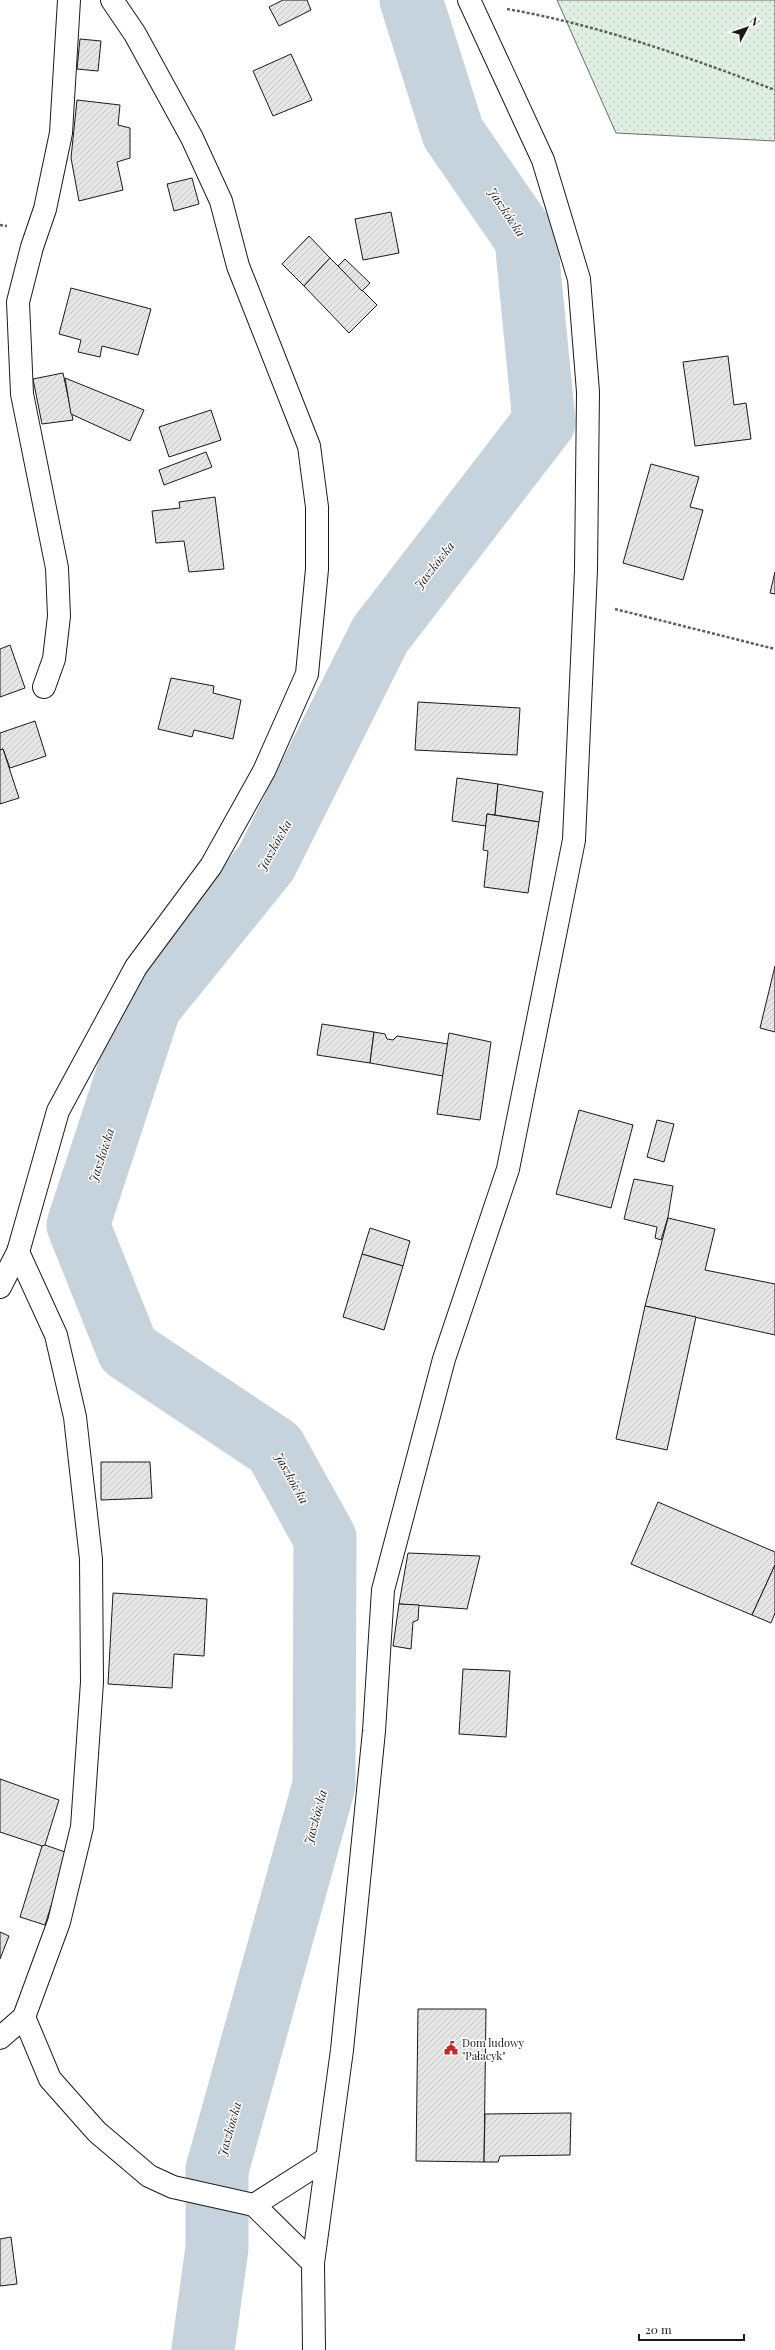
<svg xmlns="http://www.w3.org/2000/svg" width="775" height="2350" viewBox="0 0 775 2350" font-family="'Playfair Display',serif">
  <style>
    .grass { fill: url(#grass-dots); stroke: #6a6a6a }
    .lines { fill: none; stroke-linecap: round; stroke-linejoin: round }
    .river { stroke: #c6d2dc; stroke-width: 63 }
    .building { fill: url(#building-hatch); stroke: #1a1a1a }
    .street-casing { stroke: #1a1a1a; stroke-width: 24 }
    .secondary-casing { stroke: #1a1a1a; stroke-width: 24 }
    .path { stroke: #5f5f5f; stroke-width: 2.5; stroke-dasharray: 3 2; stroke-linecap: butt }
    .street { stroke: #fff; stroke-width: 22 }
    .secondary { stroke: #fff; stroke-width: 22 }
    .labels { text-anchor: middle; dominant-baseline: central; stroke-width: 3; stroke-linejoin: round; paint-order: stroke }
    .poi-label { font-size: 11px; fill: #1a1a1a; stroke: #fff; text-anchor: start }
    .water-label { font-size: 12px; font-style: italic; fill: #1a1a1a; stroke: #fff }
  </style>
  <defs>
    <pattern id="grass-dots" width="8" height="8" patternUnits="userSpaceOnUse"><rect width="8" height="8" fill="#e0efe3"/><path d="M2 2h.1M6 6h.1" fill="none" stroke="#c0ccc2" stroke-width="1.8" stroke-linecap="round"/></pattern>
    <pattern id="building-hatch" width="6" height="6" patternUnits="userSpaceOnUse"><rect width="6" height="6" fill="#e6e6e6"/><path d="M-1 1l2-2M0 6l6-6M5 7l2-2" fill="none" stroke="#c5c5c5"/></pattern>
  </defs>
  <rect width="100%" height="100%" fill="#fff"/>
  <path class="grass" d="M557,0h218v141l-159,-8z"/>
  <g class="lines">
    <path class="river" d="M203,2350l14,-102v-78l107,-385 1,-247 -50,-90 -147,-98 -50,-125 72,-219 116,-143 114,-228 164,-213 -18,-183 -73,-106 -42,-133"/>
  </g>
  <g class="building">
    <path d="M283,0h24l4,10 -32,16 -10,-19z"/>
    <path d="M80,39l21,2 -3,30 -21,-2z"/>
    <path d="M291,54l21,46 -39,16 -20,-45z"/>
    <path d="M77,100l43,5 -2,20 12,3v30l-13,4 6,28 -44,11 -8,-43z"/>
    <path d="M192,178l7,26 -25,7 -7,-27z"/>
    <path d="M391,212l8,41 -36,7 -8,-41z"/>
    <path d="M309,236l21,22 -26,28 -22,-22z"/>
    <path d="M330,258l47,47 -28,28 -45,-47z"/>
    <path d="M345,259l25,24 -8,8 -24,-25z"/>
    <path d="M71,288l80,21 -13,46 -36,-9 -2,11 -22,-5 3,-12 -22,-6z"/>
    <path d="M728,356l6,49 12,-2 5,36 -56,7 -12,-84z"/>
    <path d="M63,373l10,47 -31,4 -9,-45z"/>
    <path d="M65,378l79,32 -14,31 -59,-27z"/>
    <path d="M211,410l10,30 -52,17 -10,-30z"/>
    <path d="M206,452l6,15 -48,18 -5,-15z"/>
    <path d="M651,464l48,13 -9,30 13,3 -20,70 -60,-17z"/>
    <path d="M215,497l9,72 -35,3 -5,-31 -28,2 -4,-32 28,-3 -1,-6z"/>
    <path d="M775,572v22l-5,-1z"/>
    <path d="M10,645l15,43 -25,9v-48z"/>
    <path d="M171,678l43,8 -1,7 28,7 -8,39 -39,-9 -2,7 -34,-8z"/>
    <path d="M418,702l102,6 -3,47 -102,-5z"/>
    <path d="M35,721l11,35 -36,12 -7,-19 -3,1v-17z"/>
    <path d="M3,749l16,49 -19,6v-54z"/>
    <path d="M457,778l41,6 -3,31 -8,-1 -1,12 -34,-5z"/>
    <path d="M498,784l45,8 -4,30 -44,-7z"/>
    <path d="M487,814l52,8 -11,71 -44,-6 4,-36 -5,-1z"/>
    <path d="M775,966v66l-15,-4z"/>
    <path d="M322,1024l52,8 -4,31 -53,-8z"/>
    <path d="M374,1032l11,2 2,5 6,1 4,-4 51,8 -5,32 -73,-13z"/>
    <path d="M449,1033l42,9 -11,78 -43,-6z"/>
    <path d="M579,1110l54,15 -22,83 -55,-14z"/>
    <path d="M657,1120l17,4 -10,38 -17,-5z"/>
    <path d="M634,1179l39,7 -5,31 -7,23 -6,-2 2,-11 -33,-8z"/>
    <path d="M668,1218l47,11 -10,41 70,14v51l-130,-29z"/>
    <path d="M370,1228l40,13 -7,25 -41,-12z"/>
    <path d="M362,1254l41,12 -19,64 -41,-13z"/>
    <path d="M645,1306l51,11 -29,133 -51,-11z"/>
    <path d="M101,1462h49l2,36 -51,2z"/>
    <path d="M658,1502l117,50v13l-23,50 -121,-51z"/>
    <path d="M408,1553l72,3 -13,53 -68,-5z"/>
    <path d="M775,1565v48l-4,10 -19,-8z"/>
    <path d="M113,1593l94,6 -3,57 -30,-2 -2,34 -64,-4z"/>
    <path d="M399,1604l20,1 -1,15 -5,2 -2,27 -18,-3z"/>
    <path d="M463,1669l47,2 -4,66 -47,-3z"/>
    <path d="M0,1779l59,21 -14,45 -3,1 -42,-14z"/>
    <path d="M45,1845l23,8 -23,72 -25,-8 22,-71z"/>
    <path d="M0,1932l9,4 -9,23z"/>
    <path d="M418,2009h68l-2,153 -68,-1z"/>
    <path d="M571,2113l-1,42 -70,1 -2,6h-14l1,-48z"/>
    <path d="M11,2237l6,47 -17,2v-47z"/>
  </g>
  <g class="lines">
    <g class="street-casing">
      <g id="street">
        <path d="M44,687l10,-28 5,-43 -2,-48 -35,-174 -4,-92 14,-55 13,-38 16,-76 8,-133"/>
        <path d="M18,1252l38,83 19,82 16,142 1,123 -10,145 -23,95 -35,95"/>
        <path d="M0,1287l18,-35 40,-141 78,-144 75,-101 53,-95 43,-97 10,-105v-62l-8,-61 -71,-180 -17,-65 -29,-63 -57,-104 -23,-34"/>
        <path d="M0,2038l24,-21 26,62 47,53 52,44 24,11 81,18 72,-46"/>
        <path d="M254,2205l59,58"/>
      </g>
    </g>
    <g class="secondary-casing">
      <path id="secondary" d="M314,2350l-1,-87 29,-213 32,-319 9,-141 61,-231 64,-190 66,-329 12,-270 2,-178 -9,-113 -36,-119 -74,-160"/>
    </g>
    <g class="path">
      <path d="M507,9c92,16 181,48 268,81"/>
      <path d="M0,225l7,1"/>
      <path d="M615,609l160,40"/>
    </g>
    <use href="#street" class="street"/>
    <use href="#secondary" class="secondary"/>
  </g>
  <defs>
    <g id="civic-bare" transform="scale(1.08)"><path d="M-.6-6.5H3V-4.5H.6V-3L4-1V1h2V6H-6V1h2V-1L-.6-3ZM-1.2 2.5V6h2.4V2.5Z" fill="#c62828" stroke="#fff" stroke-width="2.5" paint-order="stroke"/></g>
  </defs>
  <g fill-rule="evenodd">
    <use href="#civic-bare" x="451" y="2048"/>
  </g>
  <g class="labels">
    <g class="poi-label">
      <text x="462" y="2042">Dom ludowy<tspan x="462" dy="13">"Pałacyk"</tspan></text>
    </g>
    <g class="water-label">
      <text transform="translate(507 212) rotate(56)">Jaszkówka</text>
      <text transform="translate(434 565) rotate(-52)">Jaszkówka</text>
      <text transform="translate(274 845) rotate(-61)">Jaszkówka</text>
      <text transform="translate(101 1155) rotate(-72)">Jaszkówka</text>
      <text transform="translate(292 1478) rotate(61)">Jaszkówka</text>
      <text transform="translate(315 1817) rotate(-75)">Jaszkówka</text>
      <text transform="translate(229 2129) rotate(-74)">Jaszkówka</text>
    </g>
  </g>
  <g transform="translate(747 28) rotate(50)" stroke="#ffffff" stroke-width="3" paint-order="stroke">
  <path d="M0-3L7 15L0 10L-7 15Z" fill="#1a1a1a"/>
  <text y="-6" font-size="11" font-weight="bold" text-anchor="middle" fill="#1a1a1a">N</text>
  </g>
  <path d="M639 2334v6h105v-6" fill="none" stroke="#1a1a1a" stroke-width="2"/>
  <text x="645" y="2334" font-size="12" fill="#1a1a1a" stroke="#ffffff" stroke-width="3" paint-order="stroke">20 m</text>
</svg>
